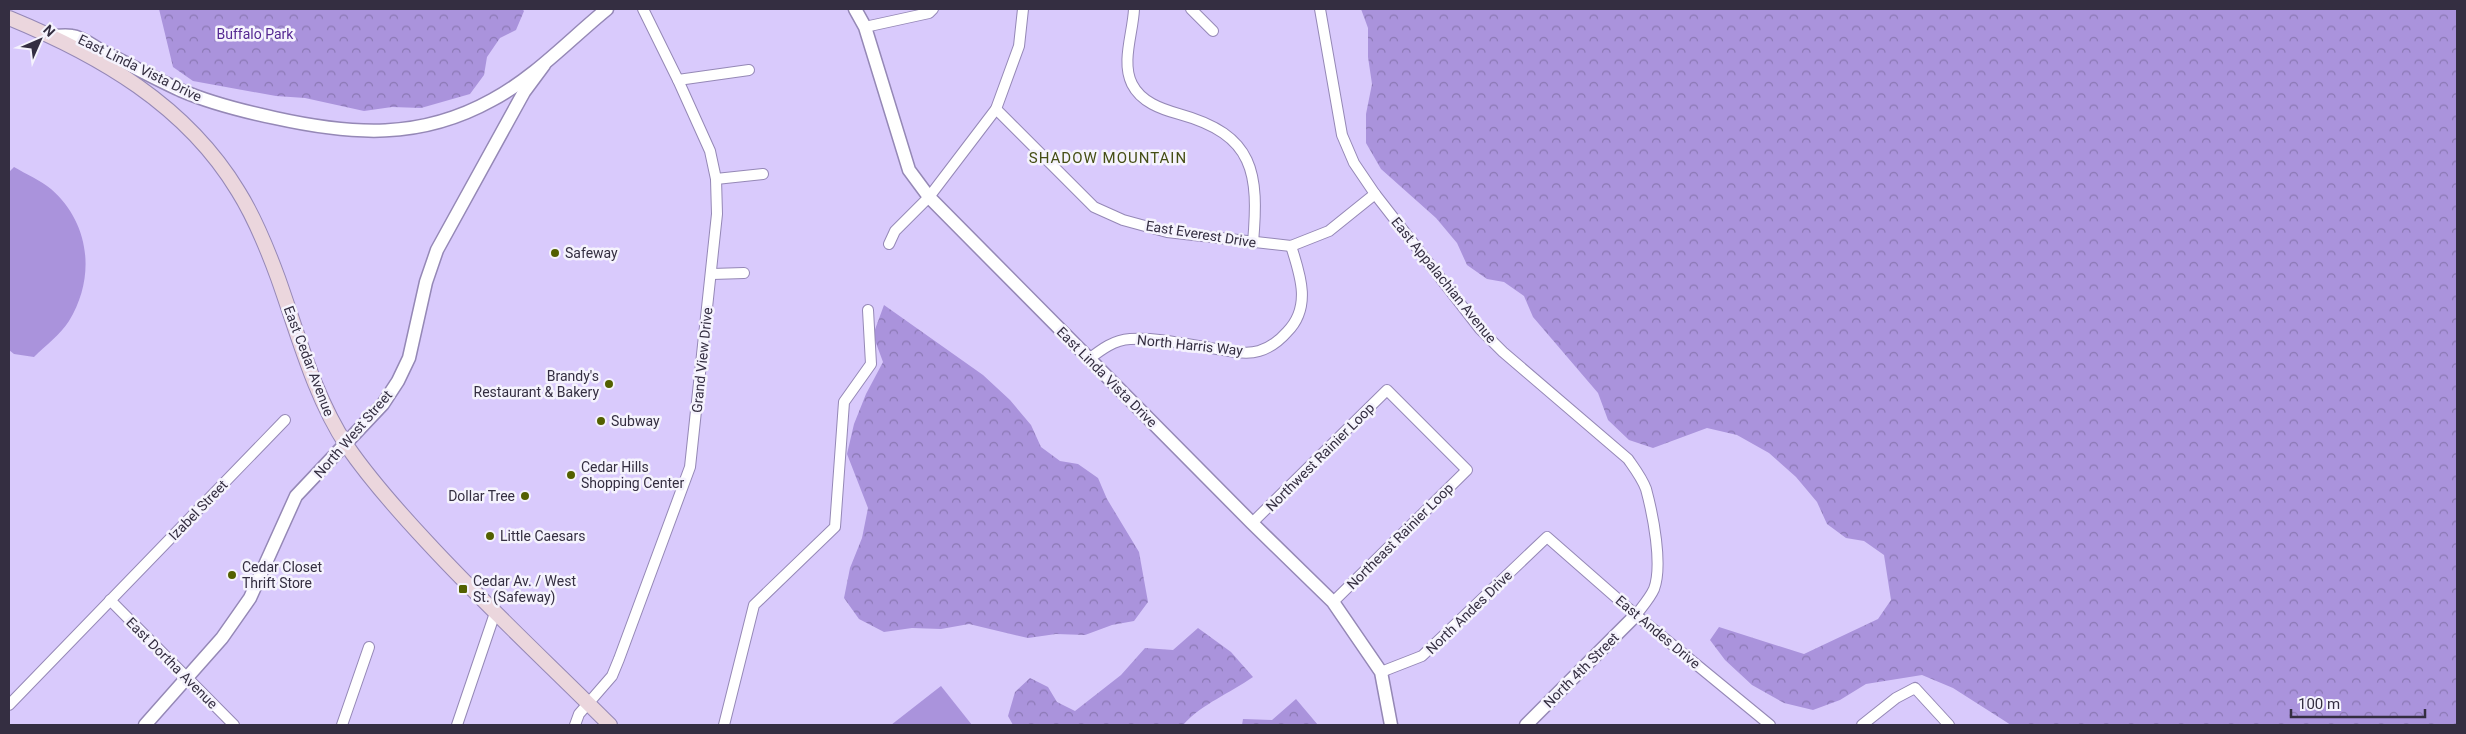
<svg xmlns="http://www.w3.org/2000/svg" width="2466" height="734" viewBox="0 0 2466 734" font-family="Roboto,sans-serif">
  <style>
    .forest { fill: url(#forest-crowns) }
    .pitch { fill: #aa93dc }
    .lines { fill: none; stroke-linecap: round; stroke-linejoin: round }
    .minor-casing { stroke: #9588b6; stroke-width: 12 }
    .tertiary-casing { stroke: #9588b6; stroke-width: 15 }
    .secondary-casing { stroke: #9588b6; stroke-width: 16 }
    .minor { stroke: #fff; stroke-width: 10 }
    .tertiary { stroke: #fff; stroke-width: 12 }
    .secondary { stroke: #ebd6dd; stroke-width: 14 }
    .poi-dot { fill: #536000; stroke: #f5f3fd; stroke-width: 2 }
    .labels { text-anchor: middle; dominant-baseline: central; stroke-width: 5; stroke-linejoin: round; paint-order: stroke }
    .park-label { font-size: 14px; fill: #552892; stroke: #f5f3fd }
    .street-label { font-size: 14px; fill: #342e41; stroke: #f5f3fd }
    .poi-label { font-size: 14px; fill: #342e41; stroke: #f5f3fd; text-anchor: start }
    .neighbourhood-label { font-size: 15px; letter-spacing: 1px; fill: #454e15; stroke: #f5f3fd }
  </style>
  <defs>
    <pattern id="forest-crowns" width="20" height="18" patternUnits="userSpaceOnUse" patternTransform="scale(1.25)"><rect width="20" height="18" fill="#aa93dc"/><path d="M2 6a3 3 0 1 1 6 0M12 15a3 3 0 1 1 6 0" fill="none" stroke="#8b78b4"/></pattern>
  </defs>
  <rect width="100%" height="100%" fill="#d9cafc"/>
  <g class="forest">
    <path d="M159,9h363l2,2 -8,19 -16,8 -13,19 -3,18 -14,19 -49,14 -29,-1 -28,4 -59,-13 -29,-2 -83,-15 -20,-14z"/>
    <path d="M1361,9h1096v716h-446l-58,-37 -31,-13 -56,9 -26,16 -27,10 -29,-7 -32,-18 -27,-25 -15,-20 9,-13 85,27 74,-35 13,-19 -7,-45 -20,-14 -18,-3 -19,-14 -10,-22 -21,-25 -27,-24 -32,-18 -30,-7 -54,20 -24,-8 -21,-20 -10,-27 -65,-76 -9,-21 -20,-14 -17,-3 -20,-14 -10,-22 -21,-25 -55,-49 -15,-26v-29l6,-30 -4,-27v-29z"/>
    <path d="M884,305l99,70 27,25 21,25 10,22 19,14 18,3 20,14 9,21 32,53 9,50 -14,19 -22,4 -27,10 -29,-1 -28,4 -59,-14 -28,5 -29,-1 -28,4 -25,-13 -15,-21 6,-30 12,-30 6,-30 -21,-54 7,-30 12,-30 17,-32 -10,-27z"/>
    <path d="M1198,628l33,24 22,25c-24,17 -50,26 -70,48h-170l-5,-9 7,-24 15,-14 18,9 9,15 18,9 46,-36 24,-27 28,2z"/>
    <path d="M1296,699l22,26h-76l1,-6 29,1z"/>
  </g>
  <g class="pitch">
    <path d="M14,167c12,7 26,13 37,22 39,34 45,88 18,132 -8,13 -24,25 -35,36l-20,-3 -5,-4v-178z"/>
    <path d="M941,686l31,39h-81z"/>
  </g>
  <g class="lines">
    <g class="minor-casing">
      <g id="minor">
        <path d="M1134,9c-1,24 -13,53 -2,75 9,18 29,25 47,30 76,21 80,59 74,129"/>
        <path d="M1191,9l22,22"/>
        <path d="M1320,9l22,126 12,28 21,31 105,135 23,23 125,107c7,10 14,19 18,30 7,26 17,76 8,100 -4,9 -12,18 -18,26"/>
        <path d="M865,27l64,-14 4,-4"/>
        <path d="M678,80l71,-10"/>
        <path d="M996,109l98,98 29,13 44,12 124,14 38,-15 46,-37"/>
        <path d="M716,179l47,-5"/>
        <path d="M889,244l6,-13 34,-34 67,-88 23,-63 4,-37"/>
        <path d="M712,274l32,-1"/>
        <path d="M1089,359c13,-10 25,-19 41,-20 28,-2 59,6 87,10 13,2 29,6 42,2 10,-3 21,-11 28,-19 25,-25 13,-58 4,-86"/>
        <path d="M1252,523l135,-133 80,80 -134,132"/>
        <path d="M110,600l124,125"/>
        <path d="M1381,672l41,-16 125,-119 89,78 134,110"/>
        <path d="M9,705l276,-285"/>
        <path d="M342,725l27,-78"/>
        <path d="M457,725l38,-112"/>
        <path d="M575,725l4,-11 33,-38 7,-17 71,-192 27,-253 -1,-35 -6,-28 -32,-71 -35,-71"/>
        <path d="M724,725l30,-120 81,-78 9,-125 27,-38 -3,-54"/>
        <path d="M1862,725l34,-27 19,-10 34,37"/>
      </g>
    </g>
    <g class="tertiary-casing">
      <g id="tertiary">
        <path d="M855,9l10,18 44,143 20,27 323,326 81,79 48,70 10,53"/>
        <path d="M53,36c6,0 13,-1 19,0 10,1 21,10 30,15 26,13 52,27 78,39 30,13 62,21 95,28 77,17 145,22 217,-18 43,-23 77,-60 115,-91"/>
        <path d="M145,725l77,-87 28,-40 46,-102 87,-92 15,-23 11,-23 17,-76 11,-32 87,-158 20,-27"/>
        <path d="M1526,725l110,-110"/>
      </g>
    </g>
    <g class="secondary-casing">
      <path id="secondary" d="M9,18c90,37 177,87 229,173 17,27 29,57 40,87 20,56 36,118 69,168 24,35 52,66 80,96 59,64 122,122 183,183"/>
    </g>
    <use href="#minor" class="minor"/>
    <use href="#tertiary" class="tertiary"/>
    <use href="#secondary" class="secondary"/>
  </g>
  <g class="poi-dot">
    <circle cx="555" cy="253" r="5"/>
    <circle cx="609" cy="384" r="5"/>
    <circle cx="601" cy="421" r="5"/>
    <circle cx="571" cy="475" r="5"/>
    <circle cx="525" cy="496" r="5"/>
    <circle cx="490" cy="536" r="5"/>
    <circle cx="232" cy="575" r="5"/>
    <rect x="458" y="584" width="10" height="10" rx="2.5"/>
  </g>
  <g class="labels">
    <g class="park-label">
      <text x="255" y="34">Buffalo Park</text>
    </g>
    <g class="street-label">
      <text transform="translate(140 68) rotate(26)">East Linda Vista Drive</text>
      <text transform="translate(1201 234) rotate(9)">East Everest Drive</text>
      <text transform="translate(1444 280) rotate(51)">East Appalachian Avenue</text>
      <text transform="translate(1190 345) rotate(6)">North Harris Way</text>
      <text transform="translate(702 360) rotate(-84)">Grand View Drive</text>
      <text transform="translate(309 361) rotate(69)">East Cedar Avenue</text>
      <text transform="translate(1107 377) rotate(45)">East Linda Vista Drive</text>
      <text transform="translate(353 434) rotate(-49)">North West Street</text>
      <text transform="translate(1320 457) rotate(-45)">Northwest Rainier Loop</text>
      <text transform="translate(198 510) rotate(-46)">Izabel Street</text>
      <text transform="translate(1400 536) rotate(-45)">Northeast Rainier Loop</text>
      <text transform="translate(1469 612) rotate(-44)">North Andes Drive</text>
      <text transform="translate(1658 632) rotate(40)">East Andes Drive</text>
      <text transform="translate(172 663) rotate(45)">East Dortha Avenue</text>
      <text transform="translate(1581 670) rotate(-45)">North 4th Street</text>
    </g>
    <g class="poi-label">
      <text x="565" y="253">Safeway</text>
      <text x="599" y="376" text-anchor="end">Brandy's<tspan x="599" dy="16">Restaurant &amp; Bakery</tspan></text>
      <text x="611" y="421">Subway</text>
      <text x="581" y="467">Cedar Hills<tspan x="581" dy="16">Shopping Center</tspan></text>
      <text x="515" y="496" text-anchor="end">Dollar Tree</text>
      <text x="500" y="536">Little Caesars</text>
      <text x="242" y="567">Cedar Closet<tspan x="242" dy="16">Thrift Store</tspan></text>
      <text x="473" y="581">Cedar Av. / West<tspan x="473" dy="16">St. (Safeway)</tspan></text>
    </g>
    <g class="neighbourhood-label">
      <text x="1108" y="158">SHADOW MOUNTAIN</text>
    </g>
  </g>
  <rect width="2466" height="734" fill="none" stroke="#342e41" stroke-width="20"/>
  <g transform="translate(40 40) rotate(45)" stroke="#f5f3fd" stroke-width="4" paint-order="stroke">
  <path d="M0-4L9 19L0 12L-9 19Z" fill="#342e41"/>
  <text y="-8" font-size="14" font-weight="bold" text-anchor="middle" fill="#342e41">N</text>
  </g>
  <path d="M2291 709v8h134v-8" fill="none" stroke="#342e41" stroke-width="2.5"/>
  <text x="2298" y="709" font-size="15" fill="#342e41" stroke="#f5f3fd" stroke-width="4" paint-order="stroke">100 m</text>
</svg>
